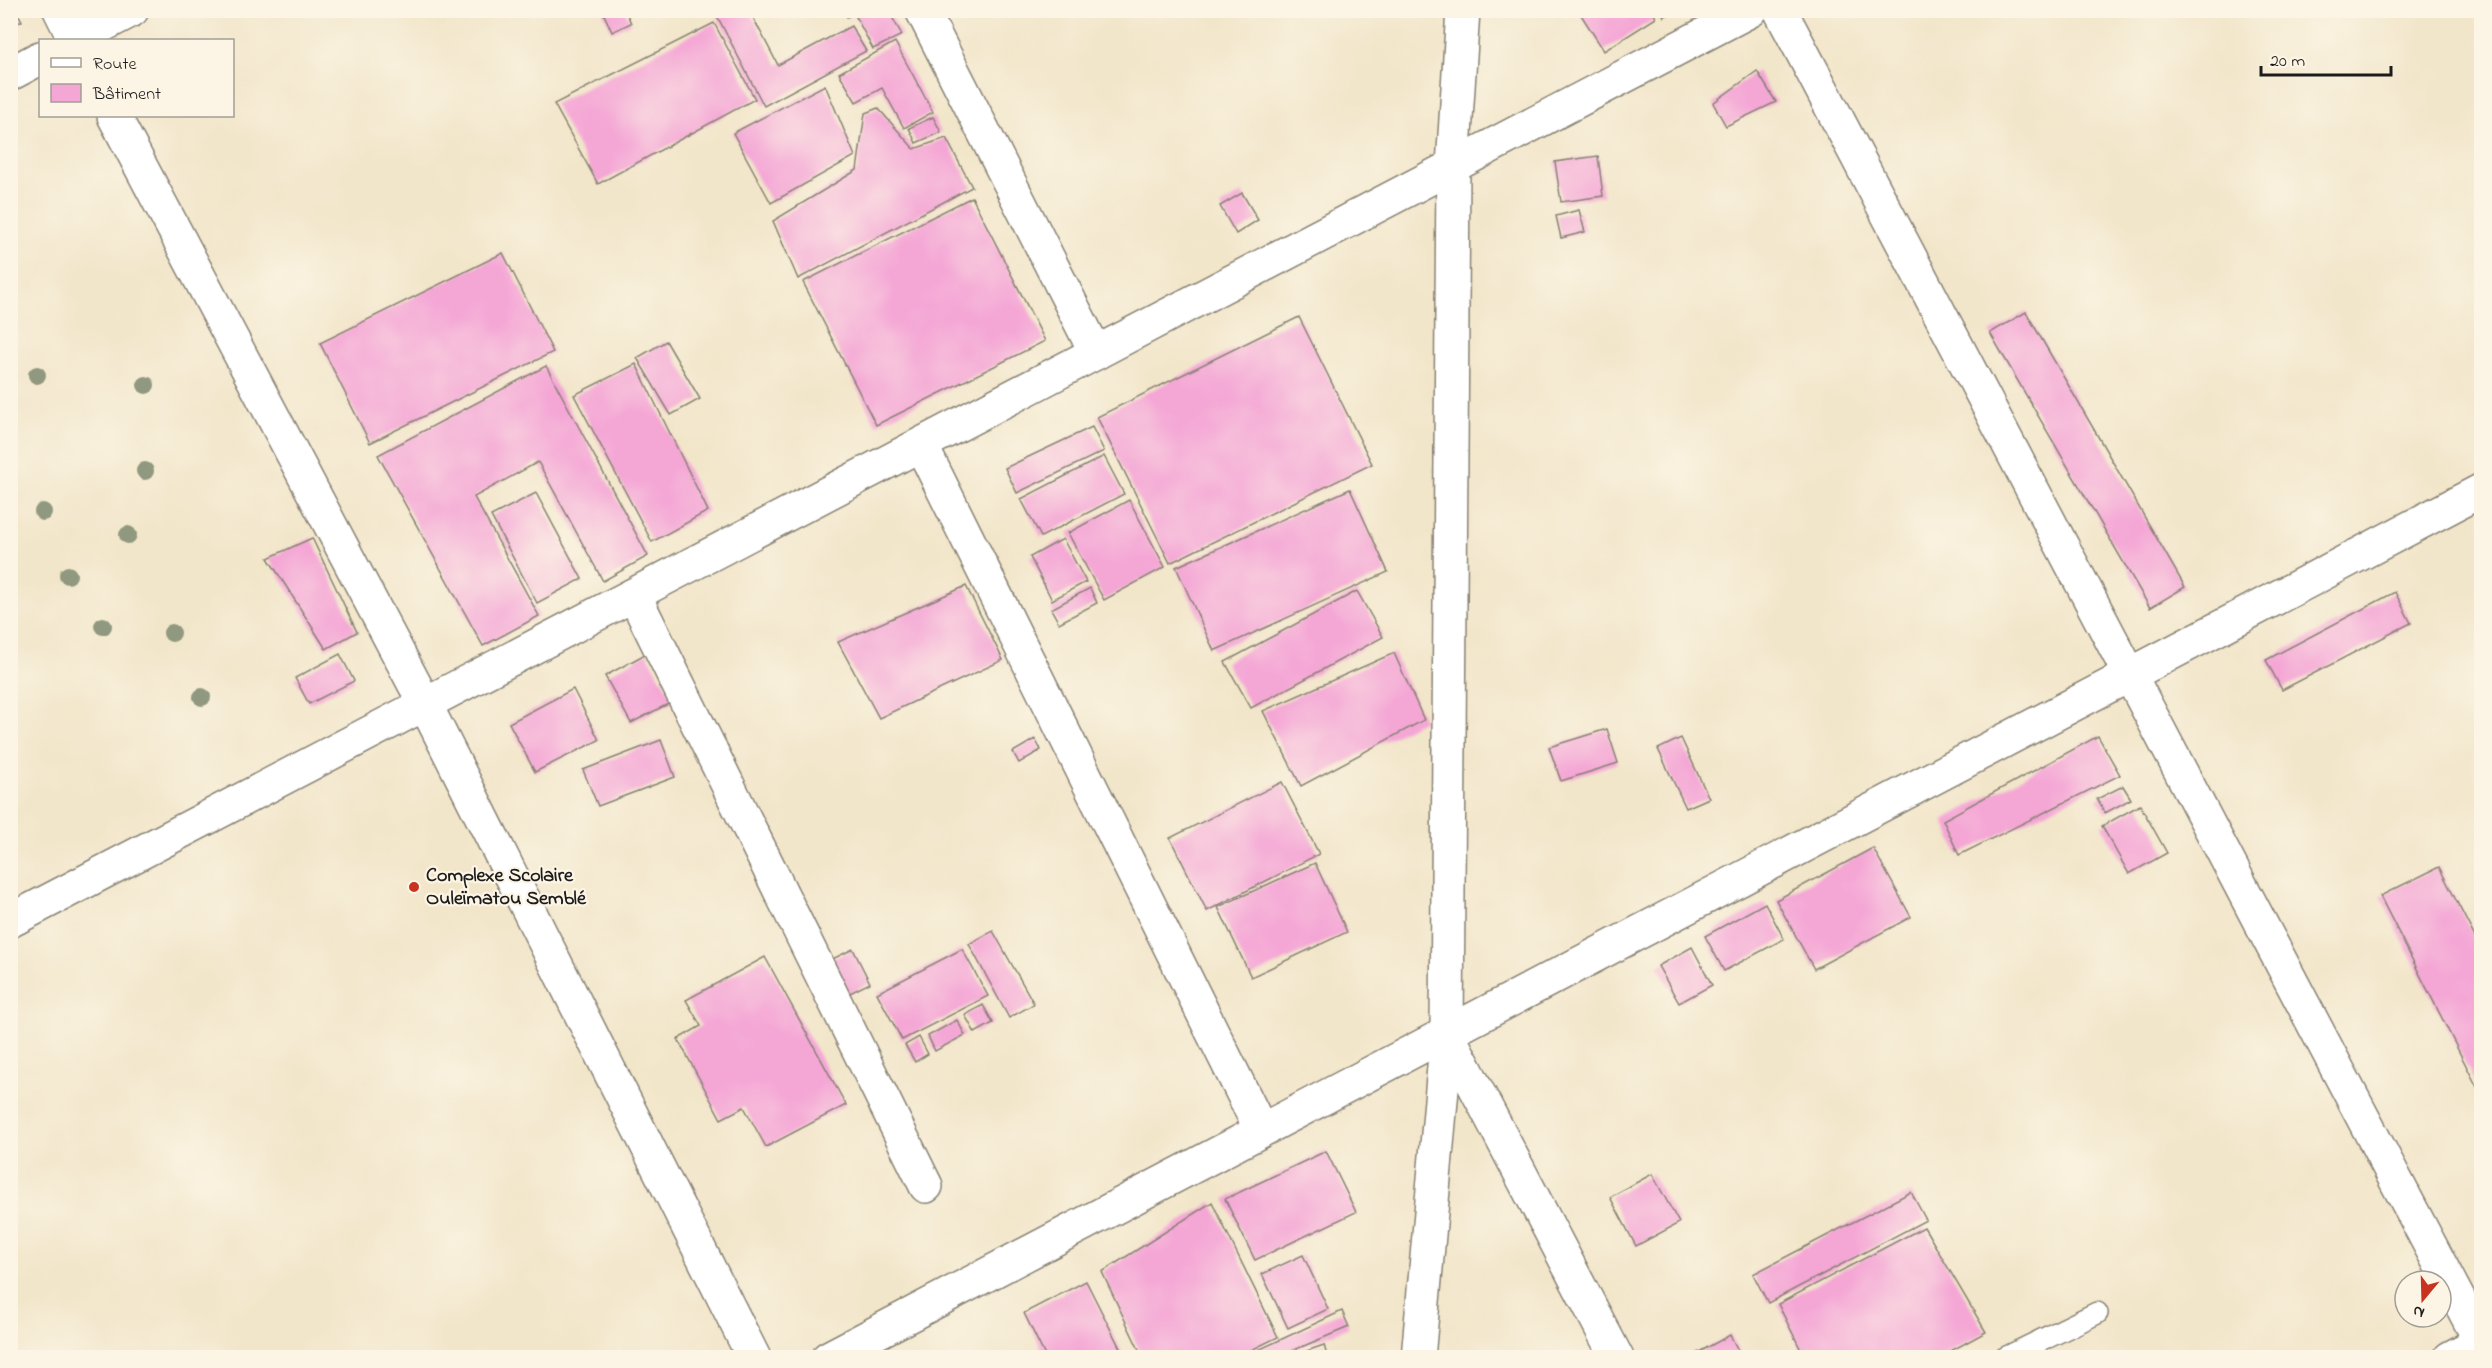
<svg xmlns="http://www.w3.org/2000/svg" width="2492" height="1368" viewBox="0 0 2492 1368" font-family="'Indie Flower',sans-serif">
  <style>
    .building { fill: #f4a6d5 }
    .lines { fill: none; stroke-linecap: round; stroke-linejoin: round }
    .service-casing { stroke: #878173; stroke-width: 24 }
    .minor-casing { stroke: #878173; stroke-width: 36 }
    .service { stroke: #fff; stroke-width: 21 }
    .minor { stroke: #fff; stroke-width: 33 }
    .tree { fill: #90987f }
    .poi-dot { fill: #c8321e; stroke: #fcf5e5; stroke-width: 2 }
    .labels { text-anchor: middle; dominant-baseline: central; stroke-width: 4.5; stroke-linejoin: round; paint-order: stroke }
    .poi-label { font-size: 20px; font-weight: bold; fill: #1c1c1c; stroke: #fcf5e5; text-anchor: start }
  </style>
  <rect width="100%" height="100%" fill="#fcf5e5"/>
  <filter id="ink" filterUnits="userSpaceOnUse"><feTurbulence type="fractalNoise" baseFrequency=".0167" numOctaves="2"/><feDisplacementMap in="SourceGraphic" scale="12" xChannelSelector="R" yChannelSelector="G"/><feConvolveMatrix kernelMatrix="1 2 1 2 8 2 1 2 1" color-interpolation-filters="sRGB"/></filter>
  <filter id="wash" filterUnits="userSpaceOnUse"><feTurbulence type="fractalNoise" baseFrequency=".008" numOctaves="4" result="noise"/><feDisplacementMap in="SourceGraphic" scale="24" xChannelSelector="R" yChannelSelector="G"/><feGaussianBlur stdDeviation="1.35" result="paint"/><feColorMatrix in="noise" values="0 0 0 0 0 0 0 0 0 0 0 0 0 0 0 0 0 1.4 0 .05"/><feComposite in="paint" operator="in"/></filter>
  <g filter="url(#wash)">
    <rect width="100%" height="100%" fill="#f2e6ca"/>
    <g id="blocks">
      <g class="building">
        <path d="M10,10h6l6,11 -12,5z"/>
        <path d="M602,10h23l6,13 -19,9z"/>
        <path d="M714,10h35l29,55 73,-39 15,25 -102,55z"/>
        <path d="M844,10h16l-13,7z"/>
        <path d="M868,10h20l14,25 -29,14 -17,-32z"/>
        <path d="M1578,10h74l4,8 -52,33z"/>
        <path d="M1661,10h15l-12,7z"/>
        <path d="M714,23l41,76 -157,85 -44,-80z"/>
        <path d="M895,42l38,70 -29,16 -22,-40 -26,14 -17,-29z"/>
        <path d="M1757,71l19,31 -50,24 -13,-23z"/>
        <path d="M825,85l30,71 -84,47 -38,-70z"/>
        <path d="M878,108l36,41 32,-11 26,49 -174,92 -25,-58 84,-51 8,-57z"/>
        <path d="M933,117l8,15 -25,11 -7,-15z"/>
        <path d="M1598,156l5,40 -42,6 -6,-40z"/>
        <path d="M1242,193l16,27 -22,14 -16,-28z"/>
        <path d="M972,197l73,144 -169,84 -73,-143z"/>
        <path d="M1579,210l6,22 -24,6 -5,-22z"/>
        <path d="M503,253l50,99 -183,91 -50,-100z"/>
        <path d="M2026,312l159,275 -35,21 -160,-275z"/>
        <path d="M1299,317l73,147 -202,99 -73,-146z"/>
        <path d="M666,341l34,58 -29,16 -34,-57z"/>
        <path d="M636,364l72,147 -56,31 -78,-147z"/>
        <path d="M546,366l102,190 -45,25 -65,-119 -64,35 65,119 -56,30 -105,-191z"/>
        <path d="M1092,427l12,24 -87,42 -12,-25z"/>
        <path d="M1104,456l20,38 -83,43 -20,-38z"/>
        <path d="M1350,489l38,83 -174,79 -38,-84z"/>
        <path d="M536,493l46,86 -45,24 -46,-87z"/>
        <path d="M1129,500l36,67 -61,33 -36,-67z"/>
        <path d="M312,538l45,94 -31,17 -58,-91z"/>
        <path d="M1063,539l23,43 -34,18 -22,-43z"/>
        <path d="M966,586l37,74 -124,58 -41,-76z"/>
        <path d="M1090,588l7,15 -38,20 -8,-14z"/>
        <path d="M1357,591l26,46 -132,71 -26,-46z"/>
        <path d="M2395,592l16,31 -129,67 -16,-30z"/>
        <path d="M647,653l27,48 -43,22 -26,-47z"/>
        <path d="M1394,653l30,67 -123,66 -38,-75z"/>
        <path d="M340,654l14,27 -45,23 -14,-26z"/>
        <path d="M573,689l26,51 -64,32 -26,-49z"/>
        <path d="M1607,729l11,34 -57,18 -12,-34z"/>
        <path d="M2098,736l22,39 -161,80 -16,-35z"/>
        <path d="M1681,738l28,60 -23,10 -28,-59z"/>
        <path d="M1035,739l6,11 -22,13 -6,-11z"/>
        <path d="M661,740l14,37 -77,29 -15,-36z"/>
        <path d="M1282,782l37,72 -112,57 -37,-73z"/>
        <path d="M2123,786l8,13 -26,14 -8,-14z"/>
        <path d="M2140,805l27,48 -38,21 -27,-48z"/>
        <path d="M1873,848l38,69 -97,52 -38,-69z"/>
        <path d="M1315,863l32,69 -96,45 -33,-70z"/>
        <path d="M2439,867l43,84v146l-102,-201z"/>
        <path d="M1765,903l19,36 -60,32 -19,-35z"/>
        <path d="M993,931l41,73 -25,14 -40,-74z"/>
        <path d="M1692,947l20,38 -33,18 -21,-37z"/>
        <path d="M853,949l17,34 -30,15 -16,-35z"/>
        <path d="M962,949l26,47 -86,44 -25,-47z"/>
        <path d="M765,957l81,148 -80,42 -22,-40 -23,12 -43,-80 23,-13 -15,-26z"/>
        <path d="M983,1005l10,18 -18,10 -10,-18z"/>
        <path d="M957,1020l8,15 -30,16 -7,-15z"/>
        <path d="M919,1037l9,17 -13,8 -10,-17z"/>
        <path d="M1326,1151l30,61 -101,48 -30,-61z"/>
        <path d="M1652,1174l27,49 -43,23 -26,-49z"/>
        <path d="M1911,1192l15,28 -158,83 -15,-29z"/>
        <path d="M1212,1202l66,135 -43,21h-92l-41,-86z"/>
        <path d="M1924,1227l62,105 -48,26h-133l-27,-54z"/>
        <path d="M1303,1255l25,54 -40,19 -26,-54z"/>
        <path d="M1086,1281l39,77h-79l-22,-45z"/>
        <path d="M1342,1311l7,16 -74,31h-17l-4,-6z"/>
        <path d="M1730,1335l12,23h-54z"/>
        <path d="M1324,1345l3,11 -4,2h-37z"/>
      </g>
    </g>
  </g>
  <g filter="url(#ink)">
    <use href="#blocks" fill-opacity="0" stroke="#878173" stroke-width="1.5"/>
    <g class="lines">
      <g class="service-casing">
        <path id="service" d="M2005,1358l92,-45"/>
      </g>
      <g class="minor-casing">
        <g id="minor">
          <path d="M60,10l15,30"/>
          <path d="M922,10l174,343"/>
          <path d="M1780,10l702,1334"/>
          <path d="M74,40l58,-30"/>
          <path d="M10,74l30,-16"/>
          <path d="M114,116l311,588 329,654"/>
          <path d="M921,445l340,685"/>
          <path d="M634,595l292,591"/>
          <path d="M10,921l1741,-911"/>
          <path d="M1447,1033l170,325"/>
          <path d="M828,1358l1654,-868"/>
          <path d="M1418,1358l29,-325 6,-867 10,-156"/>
          <path d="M2450,1358l32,-17"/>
        </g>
      </g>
      <use href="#service" class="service"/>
      <use href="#minor" class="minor"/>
    </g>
    <g class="tree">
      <circle cx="37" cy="375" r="9"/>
      <circle cx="146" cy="385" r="9"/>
      <circle cx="145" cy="471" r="9"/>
      <circle cx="43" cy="512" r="9"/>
      <circle cx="128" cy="535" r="9"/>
      <circle cx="68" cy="575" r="9"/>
      <circle cx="103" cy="626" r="9"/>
      <circle cx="172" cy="633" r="9"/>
      <circle cx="202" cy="697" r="9"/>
    </g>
  </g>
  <circle class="poi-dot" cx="414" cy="887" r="6"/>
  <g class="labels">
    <g class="poi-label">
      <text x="426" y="876">Complexe Scolaire<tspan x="426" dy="23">Ouleïmatou Semblé</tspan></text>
    </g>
  </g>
  <rect width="2492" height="1368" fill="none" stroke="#fcf5e5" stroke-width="36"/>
  <rect x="39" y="39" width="195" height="78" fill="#fcf5e5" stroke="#a29e95" stroke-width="1.5"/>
  <rect x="51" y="58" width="30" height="9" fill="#ffffff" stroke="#a29e95" stroke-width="1.5"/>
  <text x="93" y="69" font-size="18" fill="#1c1c1c">Route</text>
  <rect x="51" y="84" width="30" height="18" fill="#f4a6d5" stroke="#a29e95" stroke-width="1.5"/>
  <text x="93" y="99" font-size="18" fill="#1c1c1c">Bâtiment</text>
  <g transform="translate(2423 1299) rotate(199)"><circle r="28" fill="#fcf5e5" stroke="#a29e95" stroke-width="1.5"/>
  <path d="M0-4.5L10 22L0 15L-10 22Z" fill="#c8321e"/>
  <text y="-9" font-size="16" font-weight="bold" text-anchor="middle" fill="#1c1c1c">N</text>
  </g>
  <path d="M2261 66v9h130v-9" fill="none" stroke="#1c1c1c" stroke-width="3"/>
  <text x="2270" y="66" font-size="18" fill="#1c1c1c" stroke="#fcf5e5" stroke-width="4.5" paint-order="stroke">20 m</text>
</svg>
